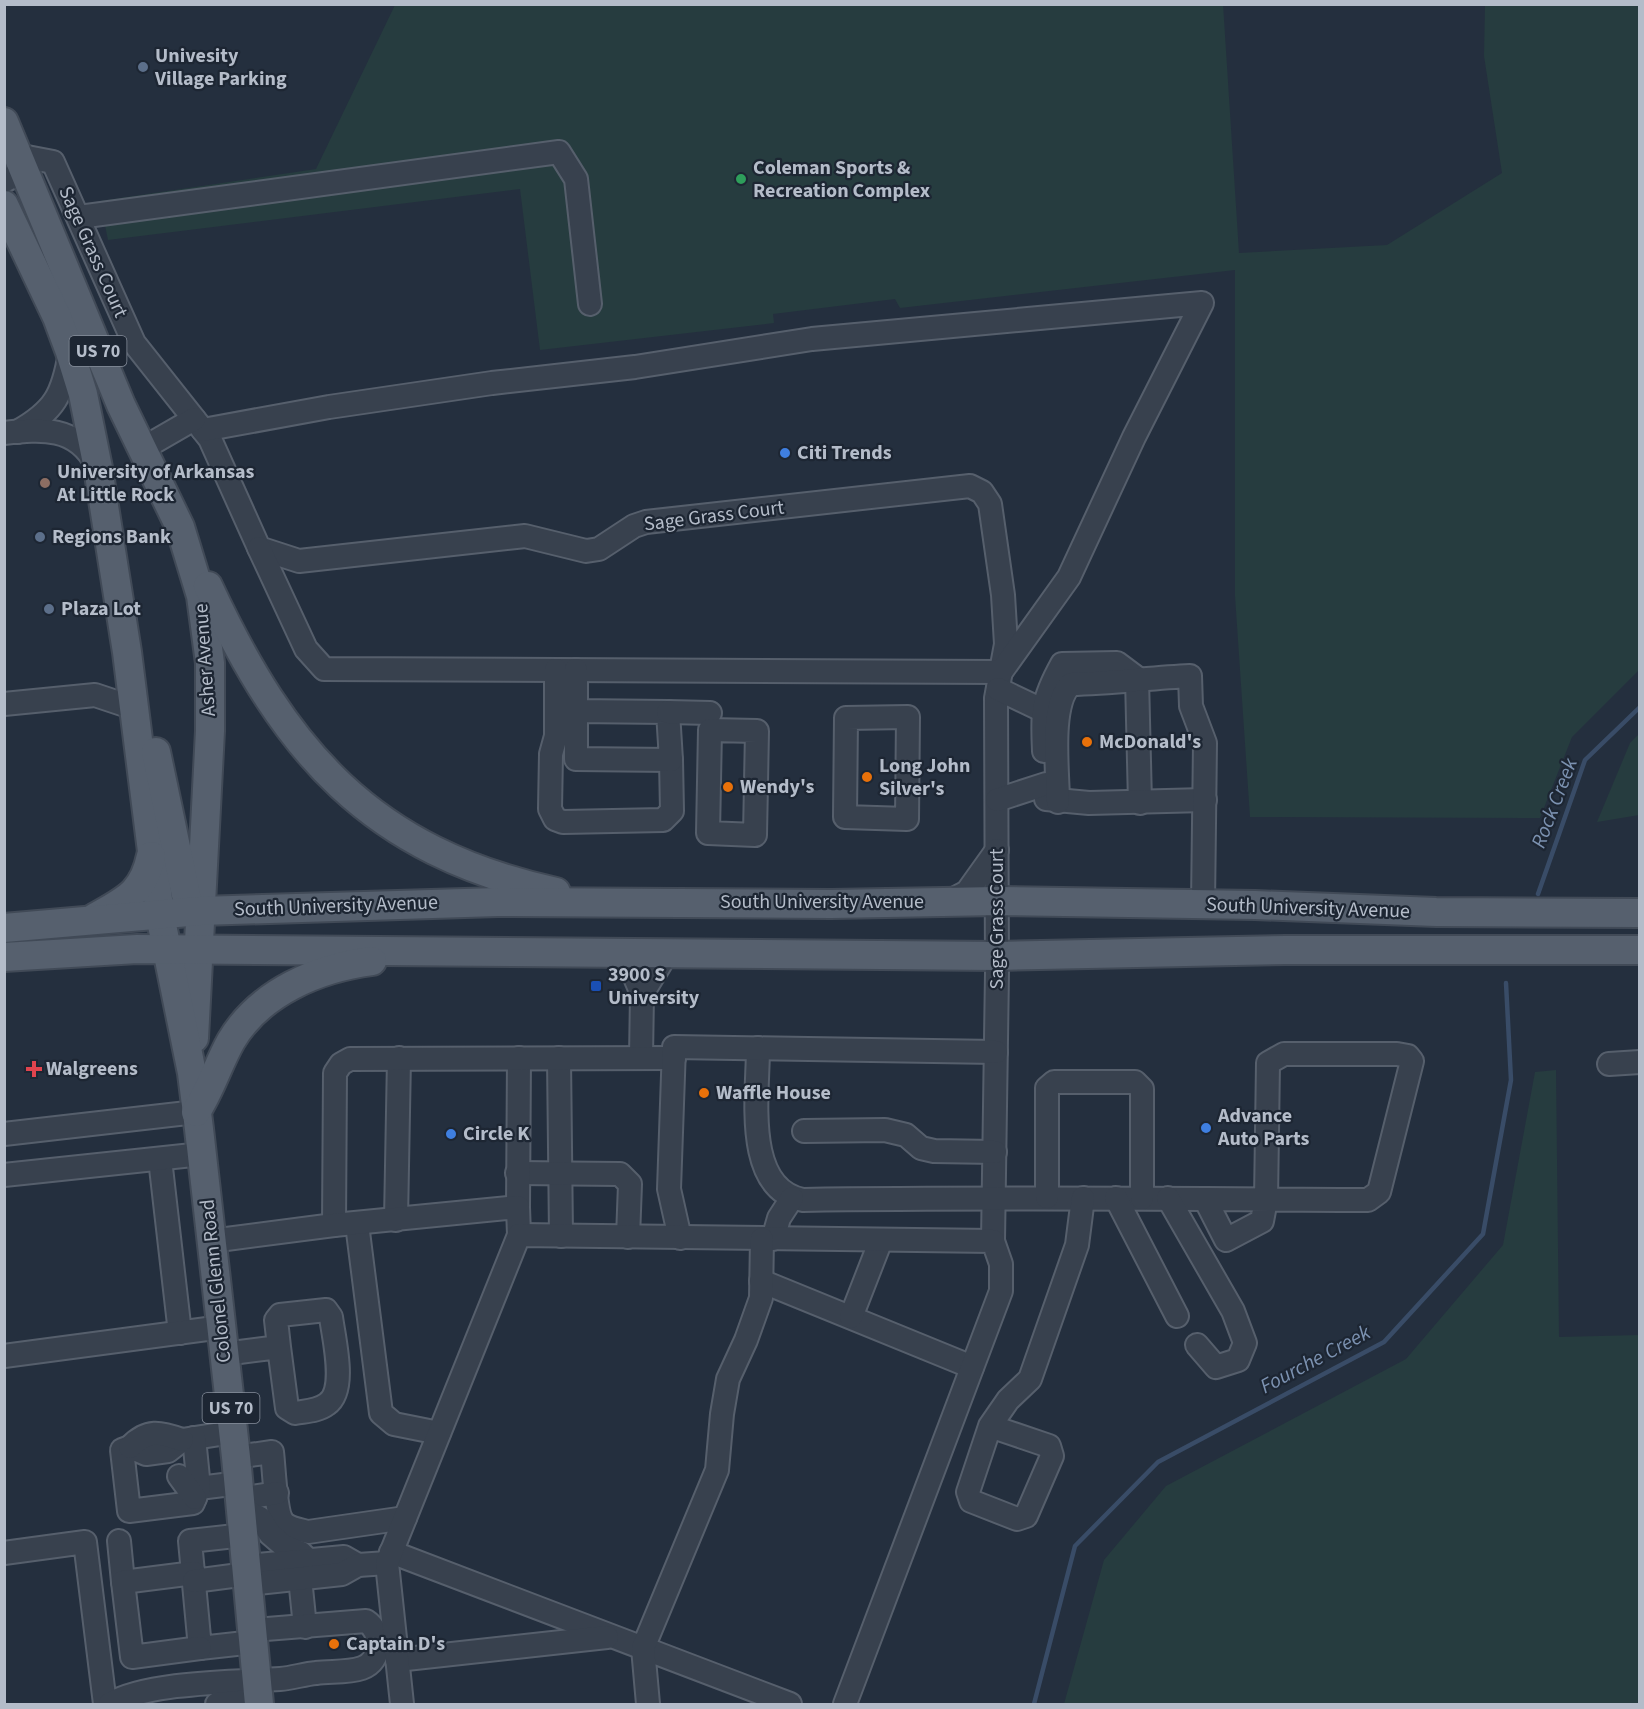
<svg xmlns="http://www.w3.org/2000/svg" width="1644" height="1709" viewBox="0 0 1644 1709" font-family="'Source Sans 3',sans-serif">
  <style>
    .green { fill: #263c3f }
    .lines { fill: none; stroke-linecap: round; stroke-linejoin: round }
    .stream { stroke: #394c67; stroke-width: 4.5 }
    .minor-casing { stroke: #565f6c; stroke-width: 26 }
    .major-casing { stroke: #414a57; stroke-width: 32 }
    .minor { stroke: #38414e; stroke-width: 22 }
    .major { stroke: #56606e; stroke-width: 28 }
    .service-dot { fill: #5c6f8a; stroke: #1d2633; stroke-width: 2 }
    .leisure-dot { fill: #2e9e5b; stroke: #1d2633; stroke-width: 2 }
    .shop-dot { fill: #3f7fe0; stroke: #1d2633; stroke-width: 2 }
    .education-dot { fill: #8d6e63; stroke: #1d2633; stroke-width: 2 }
    .food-dot { fill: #e8710a; stroke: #1d2633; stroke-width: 2 }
    .transit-dot { fill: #1a4fb4; stroke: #1d2633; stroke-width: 2 }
    .health-dot { fill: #e0444e; stroke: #1d2633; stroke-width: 2 }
    .labels { text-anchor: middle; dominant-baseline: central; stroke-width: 4.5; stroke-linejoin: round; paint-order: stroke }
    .shield { fill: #1d2633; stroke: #878f9c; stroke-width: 1.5 }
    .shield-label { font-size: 18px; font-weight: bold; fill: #b4bcc9 }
    .poi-label { font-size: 20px; font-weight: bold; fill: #b4bcc9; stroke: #1d2633; text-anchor: start }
    .street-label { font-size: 20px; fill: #b4bcc9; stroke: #1d2633 }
    .water-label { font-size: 21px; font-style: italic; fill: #7c92b1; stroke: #1d2633 }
  </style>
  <rect width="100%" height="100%" fill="#242f3e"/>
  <g class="green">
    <path d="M1223,4l16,249 148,-8 115,-72 -18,-117 1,-51h154v665l-67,67 -32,81 -290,-1 -15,-221v-326l-335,38 -5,-9 -122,15 1,9 -234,27 -20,-161 -412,51 -8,-39 216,-32 79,-164z"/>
    <path d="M1639,734v81l-42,7 33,-79z"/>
    <path d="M1556,1070l3,267 80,-2v369h-575l40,-144 62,-74 240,-127 97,-114 32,-173z"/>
  </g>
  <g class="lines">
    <g class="stream">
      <path d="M1538,894l47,-134 55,-53"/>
      <path d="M1034,1704l41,-158 83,-84 226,-120 99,-108 28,-154 -5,-97"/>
    </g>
    <g class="minor-casing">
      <g id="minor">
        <path d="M6,153l47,9 81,181 76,96 49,109 40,13 226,-25 61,15 13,-2 35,-23 12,-4 324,-36 12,6 8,12 13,91 3,49 -10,54 1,274 -4,269"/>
        <path d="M4,181l22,-11"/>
        <path d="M79,217l480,-65 17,27 14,125"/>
        <path d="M203,430l126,-23 163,-24 143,-16 177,-28 390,-36 -68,134 -65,140 -68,95 -677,-3 -18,-20 -47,-101"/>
        <path d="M17,432c38,-21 46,-38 53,-79"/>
        <path d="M4,433c38,-4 72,-7 92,31"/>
        <path d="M142,449l52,-30"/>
        <path d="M556,670v66l-5,18 -1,55 5,10 8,3 100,-2 9,-9 -1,-51"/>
        <path d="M1137,678l3,125"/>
        <path d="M998,689l44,21"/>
        <path d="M4,704l91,-9 39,13"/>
        <path d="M576,711l92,1 3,48 -95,-1v-89"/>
        <path d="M668,712l42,1"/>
        <path d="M908,717l-1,102 -62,-2 1,-99z"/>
        <path d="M710,730l47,1 -2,104 -47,-2z"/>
        <path d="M1044,751c-2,-40 -2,-51 18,-87l55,-1 20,15"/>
        <path d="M1046,799l43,4 116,-3"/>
        <path d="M997,800l49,-16"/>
        <path d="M1058,802c0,-29 -9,-98 13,-118 40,-1 79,-6 119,-8l1,30 14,37 -2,161"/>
        <path d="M950,901l17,-9 30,-42"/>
        <path d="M624,952l18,42 25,-41"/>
        <path d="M758,1048c0,46 -15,141 45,152 188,-3 376,-1 565,0l11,-8 33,-131 -4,-5 -11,-2h-113l-16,9 -2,137 -4,21 -36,19 -21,-41"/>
        <path d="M559,1058l2,178"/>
        <path d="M641,1058l1,-64"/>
        <path d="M1609,1064l31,-2"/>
        <path d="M804,1131l81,-1 21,5 15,13 13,3 61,1"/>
        <path d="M4,1134l192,-22"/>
        <path d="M160,1159l20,174"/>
        <path d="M517,1173l103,1 10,10 -2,53"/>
        <path d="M4,1175l198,-21"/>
        <path d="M1047,1197v-109l7,-6h81l7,7v109"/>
        <path d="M1116,1198l61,118"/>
        <path d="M1168,1198l65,113 12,32 -7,17 -22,7 -19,-22"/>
        <path d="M518,1207l1,-149"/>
        <path d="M396,1220l3,-162"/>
        <path d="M357,1224l24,189 13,11 45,9"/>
        <path d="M334,1225l1,-152 6,-9 9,-5 324,-1"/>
        <path d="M680,1238l-11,-49 5,-142 322,5"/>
        <path d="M773,1239l6,-21 13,-20"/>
        <path d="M211,1241l123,-16 184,-18 1,28"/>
        <path d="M761,1281l211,86"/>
        <path d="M851,1317l30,-77"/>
        <path d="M224,1354l55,-7 8,61 8,5c11,-2 23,-2 32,-9 20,-14 7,-64 4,-87l-5,-7 -46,5 -4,5 3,27"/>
        <path d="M4,1356l218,-29"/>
        <path d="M990,1426l59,20 3,10 -26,60 -9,3 -46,-18 -3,-9 22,-66 18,-26 22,-21 47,-134 6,-47"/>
        <path d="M233,1432l-51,8 -14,11 -22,3 -16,-7 -8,3 7,61 64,-8 6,-15 40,-5"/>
        <path d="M194,1438l5,50"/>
        <path d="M130,1447c17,-18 30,-15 52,-7"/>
        <path d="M236,1457l36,-5c2,15 3,64 13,72 6,5 16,6 23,8l97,-14"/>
        <path d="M179,1476l16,22"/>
        <path d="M240,1499l37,-6"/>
        <path d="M241,1508l19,10 10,16 14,12 17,7 7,7"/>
        <path d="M244,1535l-54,6 10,107 54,-6"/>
        <path d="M119,1541l4,41"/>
        <path d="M391,1552l399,152"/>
        <path d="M4,1553l81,-11 20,162"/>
        <path d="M247,1566l97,-9 14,8"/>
        <path d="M194,1573l-71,9 9,75 68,-9"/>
        <path d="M300,1578l5,49"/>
        <path d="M194,1581l53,-7"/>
        <path d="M248,1584l94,-10 16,-9 29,-2"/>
        <path d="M397,1660l210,-23"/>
        <path d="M110,1704c37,-22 125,-22 170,-25 13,-1 24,-5 36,-6 15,-2 31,0 46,-5 20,-7 21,-36 4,-47l-113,9"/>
        <path d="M217,1704l42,-4"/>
        <path d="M402,1704l-15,-141 132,-328 474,6 8,23v27l-156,413"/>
        <path d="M648,1704l-5,-56 74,-178 5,-56 6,-35 18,-39 15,-42 1,-59"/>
      </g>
    </g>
    <g class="major-casing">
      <g id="major">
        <path d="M4,122l117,283 59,122 21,69 9,67v68l-16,307"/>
        <path d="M4,205l53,112 13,35 13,42 15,74 29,184 33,263 32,158 7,56 37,328 23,247"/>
        <path d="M208,586c77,166 162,265 348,306"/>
        <path d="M156,752l33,157"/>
        <path d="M94,918c31,-18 49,-24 57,-62"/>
        <path d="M4,928l196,-17 298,-9 333,2 167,-3 257,4 181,7 204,1"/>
        <path d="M4,957l133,-8 860,7 289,-6h354"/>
        <path d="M196,1112c15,-23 22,-48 35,-71 29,-49 87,-73 141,-80"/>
      </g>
    </g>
    <use href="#minor" class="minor"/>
    <use href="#major" class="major"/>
  </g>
  <g class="service-dot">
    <circle cx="143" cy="67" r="6"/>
    <circle cx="40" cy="537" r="6"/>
    <circle cx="49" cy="609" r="6"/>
  </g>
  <circle class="leisure-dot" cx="741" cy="179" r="6"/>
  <g class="shop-dot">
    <circle cx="785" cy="453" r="6"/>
    <circle cx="1206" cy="1128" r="6"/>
    <circle cx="451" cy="1134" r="6"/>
  </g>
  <circle class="education-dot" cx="45" cy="483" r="6"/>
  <g class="food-dot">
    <circle cx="1087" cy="742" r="6"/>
    <circle cx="867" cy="777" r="6"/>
    <circle cx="728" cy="787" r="6"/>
    <circle cx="704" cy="1093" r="6"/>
    <circle cx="334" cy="1644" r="6"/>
  </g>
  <rect class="transit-dot" x="590" y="980" width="12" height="12" rx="3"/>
  <path class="health-dot" d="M31 1060h6v6h6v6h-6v6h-6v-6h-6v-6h6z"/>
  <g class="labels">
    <g class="shield">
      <rect x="69.5" y="336" width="57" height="30" rx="4.5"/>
      <rect x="202.5" y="1393" width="57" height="30" rx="4.5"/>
    </g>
    <g class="shield-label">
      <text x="98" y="351">US 70</text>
      <text x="231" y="1408">US 70</text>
    </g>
    <g class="poi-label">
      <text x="155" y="56">Univesity<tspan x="155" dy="23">Village Parking</tspan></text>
      <text x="753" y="168">Coleman Sports &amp;<tspan x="753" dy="23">Recreation Complex</tspan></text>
      <text x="797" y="453">Citi Trends</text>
      <text x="57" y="472">University of Arkansas<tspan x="57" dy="23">At Little Rock</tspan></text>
      <text x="52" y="537">Regions Bank</text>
      <text x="61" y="609">Plaza Lot</text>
      <text x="1099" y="742">McDonald's</text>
      <text x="879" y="766">Long John<tspan x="879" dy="23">Silver's</tspan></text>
      <text x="740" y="787">Wendy's</text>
      <text x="608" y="975">3900 S<tspan x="608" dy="23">University</tspan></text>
      <text x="46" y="1069">Walgreens</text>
      <text x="716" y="1093">Waffle House</text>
      <text x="1218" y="1116">Advance<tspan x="1218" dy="23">Auto Parts</tspan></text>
      <text x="463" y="1134">Circle K</text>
      <text x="346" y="1644">Captain D's</text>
    </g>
    <g class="street-label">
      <text transform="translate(93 252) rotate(66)">Sage Grass Court</text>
      <text transform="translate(714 516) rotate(-7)">Sage Grass Court</text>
      <text transform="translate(205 660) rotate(-94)">Asher Avenue</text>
      <text x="822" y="902">South University Avenue</text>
      <text transform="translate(336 906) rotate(-2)">South University Avenue</text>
      <text transform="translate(1308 908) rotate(2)">South University Avenue</text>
      <text transform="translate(997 919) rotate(-90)">Sage Grass Court</text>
      <text transform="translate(216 1281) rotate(-96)">Colonel Glenn Road</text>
    </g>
    <g class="water-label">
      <text transform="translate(1554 803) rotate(-69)">Rock Creek</text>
      <text transform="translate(1315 1359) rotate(-28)">Fourche Creek</text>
    </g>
  </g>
  <rect width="1644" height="1709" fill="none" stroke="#b4bcc9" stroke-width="12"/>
</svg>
